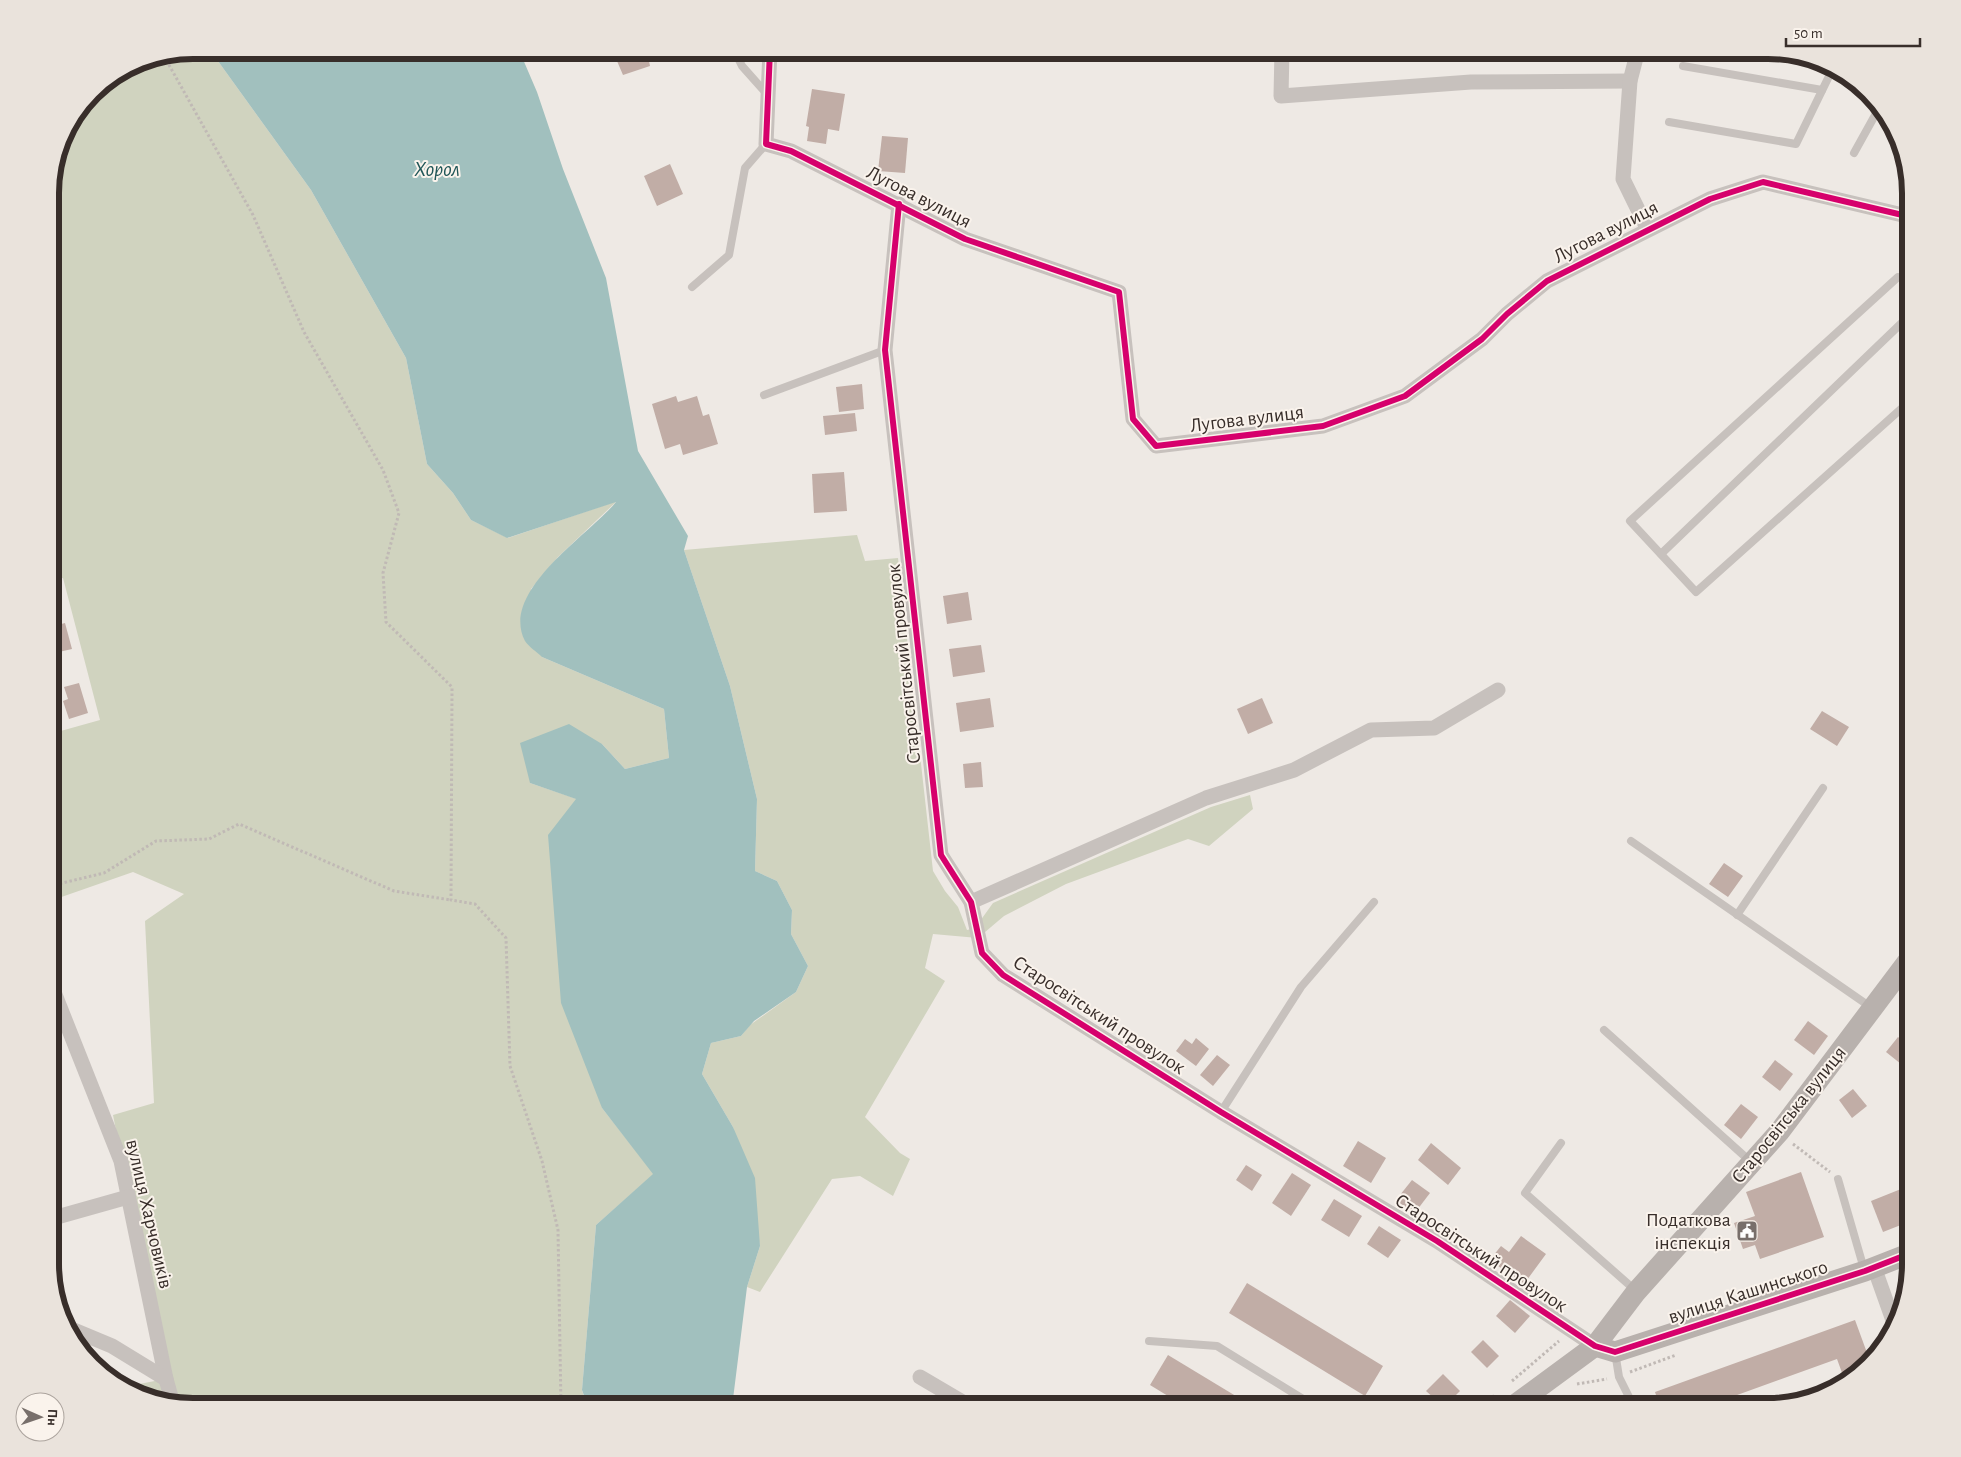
<svg xmlns="http://www.w3.org/2000/svg" width="1961" height="1457" viewBox="0 0 1961 1457" font-family="'Alegreya Sans',sans-serif">
  <style>
    .green { fill: #d0d3bf }
    .water { fill: #a1c0be }
    .building { fill: #c1ada6 }
    .lines { fill: none; stroke-linecap: round; stroke-linejoin: round }
    .path { stroke: #c0b9b5; stroke-width: 3; stroke-dasharray: 2.5 2.5; stroke-linecap: butt }
    .lane { stroke: #c7c1bd; stroke-width: 8 }
    .street { stroke: #c7c1bd; stroke-width: 15 }
    .secondary { stroke: #b8b1ad; stroke-width: 21 }
    .cycleway-casing { stroke: #faf3ec; stroke-width: 9 }
    .cycleway { stroke: #d6006c; stroke-width: 6 }
    .labels { text-anchor: middle; dominant-baseline: central; stroke-width: 4; stroke-linejoin: round; paint-order: stroke }
    .street-label { font-size: 20px; fill: #382e2a; stroke: #faf3ec }
    .poi-label { font-size: 20px; fill: #382e2a; stroke: #faf3ec; text-anchor: end }
    .water-label { font-size: 21px; font-style: italic; fill: #215758; stroke: #faf3ec }
    .rim { fill: none; stroke: #382e2a; stroke-width: 6 }
  </style>
  <rect width="100%" height="100%" fill="#eee9e4"/>
  <g class="green">
    <path d="M193,50h17l101,140 95,168 21,106 26,29 18,27 37,18 109,-37 -59,56 -27,32 11,68 122,52 5,49 -44,11 -23,-25 -72,39 47,16 25,309 52,66 -58,51 -14,165 5,17h-395l-45,-8 -23,-12 41,-8 -52,-264 41,-12 -9,-182 39,-27 -51,-22 -83,29v-167l50,-14 -37,-142 -13,3v-398l15,-54 33,-43 40,-25z"/>
    <path d="M857,535l8,26 33,-3 35,313 12,20 13,16 9,23 8,-2 18,-25 218,-96 39,-12 3,14 -44,37 -21,-7 -122,45 -62,32 -26,22 -45,-4 -8,34 20,13 -80,136 35,36 10,6 -17,37 -33,-20 -28,3 -72,113 -13,-5 13,-41 -27,-119 -31,-53 9,-31 30,-7 9,-11 46,-33 12,-26 -17,-32 1,-24 -15,-29 -22,-10 2,-72 -27,-113 -46,-136z"/>
  </g>
  <path class="water" d="M210,50h309l18,42 26,77 43,109 32,173 50,85 -4,14 46,136 27,113 -2,72 22,10 15,29 -1,24 17,32 -12,26 -42,29 -13,15 -30,7 -9,31 31,53 22,51 5,68 -13,41 -15,120h-144l-6,-17 14,-165 57,-51 -51,-66 -41,-105 -13,-168 28,-36 -46,-16 -10,-40 49,-19 33,20 23,25 44,-11 -5,-49 -122,-52c-5,-5 -13,-10 -17,-16 -26,-50 64,-106 91,-139l-109,36 -36,-18 -18,-27 -26,-29 -21,-106 -95,-168z"/>
  <g class="building">
    <path d="M621,50h37l3,7 -12,4 1,5 -27,9 -6,-14 7,-2z"/>
    <path d="M812,89l33,5 -6,37 -11,-2 -2,15 -19,-3 2,-14 -3,-1z"/>
    <path d="M882,136l26,2 -3,35 -27,-2z"/>
    <path d="M670,164l13,30 -26,12 -13,-30z"/>
    <path d="M862,384l2,25 -25,3 -3,-25z"/>
    <path d="M676,396l2,6 19,-6 6,20 6,-2 9,30 -35,11 -3,-11 -15,5 -13,-45z"/>
    <path d="M855,413l2,18 -32,4 -2,-19z"/>
    <path d="M844,472l3,39 -33,2 -2,-39z"/>
    <path d="M968,592l4,28 -25,4 -4,-28z"/>
    <path d="M65,623l7,26 -22,5v-27z"/>
    <path d="M981,645l4,27 -32,5 -4,-28z"/>
    <path d="M79,683l9,30 -19,6 -6,-18 5,-2 -4,-12z"/>
    <path d="M990,698l4,29 -34,5 -4,-29z"/>
    <path d="M1262,698l11,25 -25,11 -11,-25z"/>
    <path d="M1822,711l27,16 -12,19 -27,-17z"/>
    <path d="M981,762l2,25 -18,1 -2,-24z"/>
    <path d="M1724,863l19,13 -15,21 -19,-13z"/>
    <path d="M1808,1021l20,15 -14,19 -20,-15z"/>
    <path d="M1898,1037l13,10v25l-25,-20z"/>
    <path d="M1196,1038l13,11 -13,17 -20,-15 9,-12 7,5z"/>
    <path d="M1217,1055l13,10 -17,21 -13,-11z"/>
    <path d="M1775,1060l18,14 -13,17 -18,-14z"/>
    <path d="M1853,1089l14,17 -15,12 -13,-18z"/>
    <path d="M1741,1104l17,13 -17,22 -17,-14z"/>
    <path d="M1358,1141l28,17 -15,25 -28,-17z"/>
    <path d="M1431,1143l30,25 -13,17 -30,-25z"/>
    <path d="M1246,1165l16,10 -10,16 -16,-11z"/>
    <path d="M1801,1172l23,65 -64,22 -5,-14 -12,4 -9,-26 21,-7 -9,-24z"/>
    <path d="M1292,1173l19,12 -20,31 -19,-13z"/>
    <path d="M1412,1180l18,13 -16,21 -18,-14z"/>
    <path d="M1911,1185v36l-28,11 -12,-31z"/>
    <path d="M1334,1199l28,17 -13,21 -28,-17z"/>
    <path d="M1379,1226l22,14 -13,18 -21,-14z"/>
    <path d="M1521,1236l25,18 -22,30 -26,-18 4,-4 -9,-6 8,-10 8,6z"/>
    <path d="M1247,1283l136,83 -18,30 -136,-83z"/>
    <path d="M1510,1300l20,16 -15,17 -19,-17z"/>
    <path d="M1855,1320l15,41 -25,20 -8,-22 -133,48h-44l-5,-15z"/>
    <path d="M1483,1340l16,16 -12,12 -16,-16z"/>
    <path d="M1168,1355l86,52h-68l-36,-22z"/>
    <path d="M1443,1374l17,17 -16,16 -18,-16z"/>
  </g>
  <g class="lines">
    <g class="path">
      <path d="M164,56l89,159 51,117 79,138 16,43 -16,60 3,49 66,65 -1,213 24,4 31,34 4,128 32,95 16,69 3,177"/>
      <path d="M50,886l54,-13 52,-32 53,-2 30,-15 155,67 57,9"/>
      <path d="M1793,1144l37,28"/>
      <path d="M1630,1372l46,-17"/>
      <path d="M1512,1381l47,-40"/>
      <path d="M1577,1384l30,-5"/>
      <path d="M1481,1407l15,-13"/>
    </g>
    <g class="lane">
      <path d="M734,50l8,16 25,28"/>
      <path d="M1683,66l139,24"/>
      <path d="M1669,122l127,22 37,-76"/>
      <path d="M1854,153l25,-45"/>
      <path d="M1906,176l1,-2"/>
      <path d="M1911,281l-13,-4 -268,244 66,71 215,-192"/>
      <path d="M692,287l37,-32 16,-87 21,-24"/>
      <path d="M764,395l121,-45"/>
      <path d="M1661,554l250,-240"/>
      <path d="M1631,841l241,167"/>
      <path d="M1737,915l86,-127"/>
      <path d="M1604,1030l147,132"/>
      <path d="M1221,1112l80,-125 73,-85"/>
      <path d="M1561,1143l-36,50 110,97"/>
      <path d="M1838,1179l26,90"/>
      <path d="M1149,1341l68,5 99,61"/>
      <path d="M1615,1352l4,25 15,30"/>
    </g>
    <g class="street">
      <path d="M770,50l-4,94 25,7 174,88 154,53 14,127 23,27 167,-20 82,-30 77,-57 25,-25 40,-33 163,-82 53,-17 148,35"/>
      <path d="M1282,50l-1,46 190,-14 159,-1"/>
      <path d="M1638,50l-8,31 -7,98 24,49"/>
      <path d="M899,204l-14,146 56,505 30,47 11,51 21,22 218,137 216,129 158,105"/>
      <path d="M971,902l235,-104 88,-28 77,-40 63,-2 64,-38"/>
      <path d="M50,982l71,179 45,218 7,25"/>
      <path d="M50,1219l78,-22"/>
      <path d="M1874,1267l21,59"/>
      <path d="M64,1326l48,20 54,33"/>
      <path d="M920,1377l51,30"/>
    </g>
    <g class="secondary">
      <path d="M1595,1346l20,6 250,-81 46,-18"/>
      <path d="M1512,1407l83,-61 41,-54 144,-161 131,-174"/>
    </g>
    <g class="cycleway-casing">
      <g id="cycleway">
        <path d="M770,50l-4,94 25,7 174,88 154,53 14,127 23,27 167,-20 82,-30 77,-57 25,-25 40,-33 163,-82 53,-17 148,35"/>
        <path d="M899,204l-14,146 56,505 30,47 11,51 21,22 218,137 216,129 158,105 20,6 250,-81 46,-18"/>
      </g>
    </g>
    <use href="#cycleway" class="cycleway"/>
  </g>
  <defs>
    <g id="civic-square" transform="scale(1.125)"><rect x="-9" y="-9" width="18" height="18" rx="4" fill="#786f6b" stroke="#faf3ec"/><path d="M-.6-6.5H3V-4.5H.6V-3L4-1V1h2V6H-6V1h2V-1L-.6-3ZM-1.2 2.5V6h2.4V2.5Z" fill="#fff"/></g>
  </defs>
  <g fill-rule="evenodd">
    <use href="#civic-square" x="1747" y="1231"/>
  </g>
  <g class="labels">
    <g class="street-label">
      <text transform="translate(919 197) rotate(27)">Лугова вулиця</text>
      <text transform="translate(1606 232) rotate(-27)">Лугова вулиця</text>
      <text transform="translate(1247 419) rotate(-7)">Лугова вулиця</text>
      <text transform="translate(904 664) rotate(-96)">Старосвітський провулок</text>
      <text transform="translate(1099 1015) rotate(33)">Старосвітський провулок</text>
      <text transform="translate(1789 1115) rotate(-51)">Старосвітська вулиця</text>
      <text transform="translate(149 1214) rotate(77)">вулиця Харчовиків</text>
      <text transform="translate(1481 1253) rotate(33)">Старосвітський провулок</text>
      <text transform="translate(1748 1292) rotate(-18)">вулиця Кашинського</text>
    </g>
    <g class="poi-label">
      <text x="1731" y="1220">Податкова<tspan x="1731" dy="23">інспекція</tspan></text>
    </g>
    <g class="water-label">
      <text x="437" y="169">Хорол</text>
    </g>
  </g>
  <path d="M0 0H1961V1457H0ZM193 59H1768A134 134 0 0 1 1902 193V1264A134 134 0 0 1 1768 1398H193A134 134 0 0 1 59 1264V193A134 134 0 0 1 193 59Z" fill="#eae3dc" fill-rule="evenodd"/>
  <path class="rim" d="M193 59H1768A134 134 0 0 1 1902 193V1264A134 134 0 0 1 1768 1398H193A134 134 0 0 1 59 1264V193A134 134 0 0 1 193 59Z"/>
  <g transform="translate(40 1417) rotate(92)"><circle r="24" fill="#faf3ec" stroke="#aca49e"/>
  <path d="M0-4L9 19L0 12L-9 19Z" fill="#786f6b"/>
  <text y="-8" font-size="14" font-weight="bold" text-anchor="middle" fill="#382e2a">Пн</text>
  </g>
  <path d="M1786 38v8h134v-8" fill="none" stroke="#382e2a" stroke-width="2.5"/>
  <text x="1794" y="38" font-size="15" fill="#382e2a" stroke="#faf3ec" stroke-width="4" paint-order="stroke">50 m</text>
</svg>
